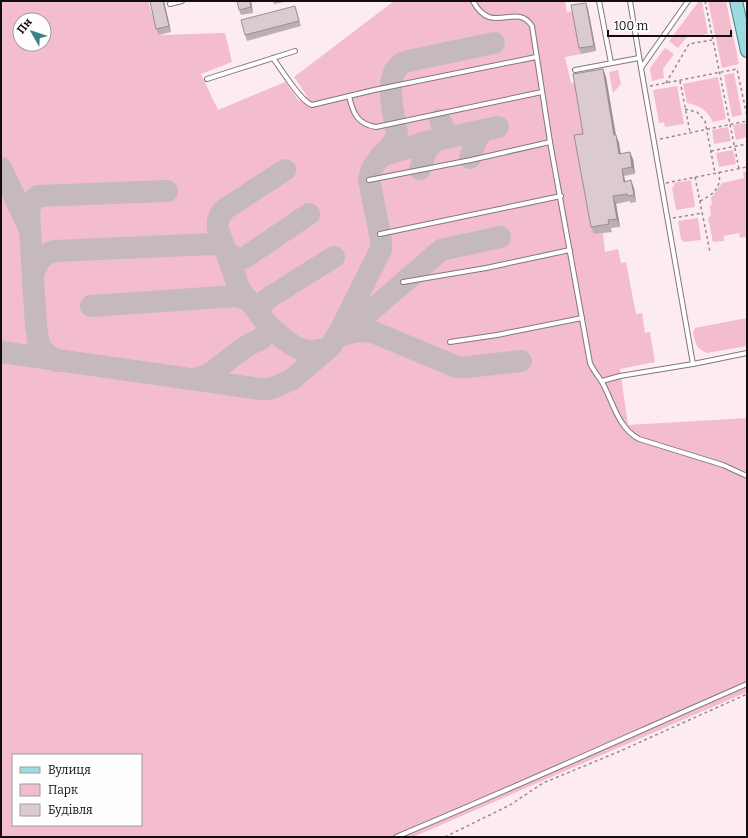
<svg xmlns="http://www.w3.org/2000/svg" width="748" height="838" viewBox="0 0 748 838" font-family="Bitter,serif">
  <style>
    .green { fill: #f3bdce; fill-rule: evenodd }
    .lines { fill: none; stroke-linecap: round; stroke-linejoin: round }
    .taxiway { stroke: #c6b9bd; stroke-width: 22 }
    .lane-casing { stroke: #84767a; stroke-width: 6 }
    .primary-casing { stroke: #40838a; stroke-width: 14 }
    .path { stroke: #968a8e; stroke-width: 1.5; stroke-dasharray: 3 3; stroke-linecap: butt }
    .lane { stroke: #fff; stroke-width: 4 }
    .primary { stroke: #9bdbe1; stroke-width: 12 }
    .wall { fill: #bcafb3 }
    .shaded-wall { fill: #998e92 }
    .building { fill: #dbcbd0; stroke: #998e92 }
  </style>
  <rect width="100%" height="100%" fill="#fcecf1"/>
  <g class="green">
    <path d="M1,1h147l11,34 66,-2 7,29 -31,12 17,36 67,-28 14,19 8,-5 -13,-19 100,-76h178l-7,1 2,10 6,-1 8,43 -16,3 6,26 5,-1 10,59 8,93 9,-1 2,19 13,-3 3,14 5,-1 10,52 6,-1 3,20 5,-1 5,30 -35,7 8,56 119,-7v274l-334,145h-412zM20,20h24v24h-24zM13,755h128v70h-128z"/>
    <path d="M699,1h3l6,33 -21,3 -9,11 -9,-7z"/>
    <path d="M708,1h18l13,63 -17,4z"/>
    <path d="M665,48l9,6 -11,15 1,9 -12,3 -2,-13z"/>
    <path d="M618,70l3,14 -8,9 -4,-21z"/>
    <path d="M734,73l8,42 -10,2 -8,-42z"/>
    <path d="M718,77l8,42 -13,3c-6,-12 -14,-17 -26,-19l-4,-19z"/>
    <path d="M677,86l7,38 -19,3 -1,-5 -5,1 -6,-33z"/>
    <path d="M746,123l1,14 -11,3 -3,-15z"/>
    <path d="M728,127l3,14 -17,3 -2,-14z"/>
    <path d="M733,150l3,14 -17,3 -3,-14z"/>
    <path d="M747,171v66l-7,1 -1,-5 -15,3v5l-11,1 -5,-24 3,-3 -1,-9 2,-2 -1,-6 11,-15 22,-5 -1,-6z"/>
    <path d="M691,180l4,27 -19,3 -4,-23h2v-4z"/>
    <path d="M698,218l3,22 -17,2 -3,-3 -3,-18z"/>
    <path d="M747,318v28l-40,7c-10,-4 -12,-9 -14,-20l2,-5z"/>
  </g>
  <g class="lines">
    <g class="taxiway">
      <path d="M440,120l5,12 6,5"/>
      <path d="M381,156c7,-7 15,-13 16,-23 -3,-18 -13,-54 2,-67 3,-4 9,-5 14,-6l81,-17"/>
      <path d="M470,158l6,-18 8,-10"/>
      <path d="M1,168l29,62 6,96 3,19 5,7 13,9"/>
      <path d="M420,169l6,-18 8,-10"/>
      <path d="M30,229c0,-13 -4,-25 8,-33l129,-5"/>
      <path d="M228,253l8,5h8l65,-44"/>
      <path d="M33,275c4,-13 9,-21 22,-24l158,-7 8,1 5,5"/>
      <path d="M91,306l146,-10 9,3 5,4 -9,-10 -4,-8 -20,-55c-1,-8 1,-16 7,-21l60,-39"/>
      <path d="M260,313v-6l7,-8 67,-42"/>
      <path d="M267,324c20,18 34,35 63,23"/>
      <path d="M345,334l13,-3 15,1 84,35h10l54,-6"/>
      <path d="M343,335l98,-85 59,-13"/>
      <path d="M1,352l259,37h10l21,-9 40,-34 11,-19 39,-78v-9l-12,-60 3,-12 9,-12 45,-14 72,-15"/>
      <path d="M194,379l16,-5 28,-22 12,-8 11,-5 5,-7 2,-7 -17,-22"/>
    </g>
    <g class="lane-casing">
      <g id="lane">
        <path d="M473,1c19,36 43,0 59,25l18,116 40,221c3,7 8,13 12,19 11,20 16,46 37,57l84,26 24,11"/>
        <path d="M599,1l12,62"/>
        <path d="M630,1l11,67"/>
        <path d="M688,1l-47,67 52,296 54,-11"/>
        <path d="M170,4l12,-3"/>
        <path d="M273,58c8,11 28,44 39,47l62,-15 162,-33"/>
        <path d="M575,70l64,-12"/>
        <path d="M207,79l88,-28"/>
        <path d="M349,96c4,17 8,28 27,31l166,-35"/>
        <path d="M369,180l102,-20 79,-18"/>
        <path d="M380,234l181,-38"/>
        <path d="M403,282l83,-14 84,-18"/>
        <path d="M450,342l47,-7 85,-17"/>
        <path d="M602,381l18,-5 73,-12"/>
        <path d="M396,837c118,-49 234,-102 351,-153"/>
      </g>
    </g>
    <g class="primary-casing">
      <path id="primary" d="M736,1l11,50"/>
    </g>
    <g class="path">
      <path d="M705,1l34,168"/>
      <path d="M680,81l10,51"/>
      <path d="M666,83l23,-39 23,-4"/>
      <path d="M650,86l87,-17 10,47"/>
      <path d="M685,109l12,3 8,9 10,52"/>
      <path d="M660,139l87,-18"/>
      <path d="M711,151l36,-7"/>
      <path d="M695,177l15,75"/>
      <path d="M666,183l81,-16"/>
      <path d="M700,201c13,-6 22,-14 19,-29"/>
      <path d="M673,218l30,-5"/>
      <path d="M445,837l65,-32 33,-22 75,-31 129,-58"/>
    </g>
    <use href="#lane" class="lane"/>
    <use href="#primary" class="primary"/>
  </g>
  <g class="wall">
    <path d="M150,1h14l7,31 -12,3 -3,-6z"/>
    <path d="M251,1l2,12 -12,2 -2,-5z"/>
    <path d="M273,1h17l-16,3z"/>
    <path d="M586,3l2,6 8,42 -15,3 -2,-6z"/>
    <path d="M295,6l6,20 -54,15 -2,-6z"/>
    <path d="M603,69l3,8 10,58 3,8 1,10 13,6 2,15 -11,2 1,5 9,7 2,14 -6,1v-2l-14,3 4,23 -9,1 1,4 -18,2 -3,-7z"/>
  </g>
  <g class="shaded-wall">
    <path d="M163,1h1l7,31 -2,-6z"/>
    <path d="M250,1h1l2,12 -2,-6z"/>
    <path d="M586,3l2,6 8,42 -2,-5z"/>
    <path d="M603,69l3,8 11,66 -3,-8z"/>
    <path d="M616,135l3,8 3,18 -3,-7z"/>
    <path d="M630,152l3,7 2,15 -3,-7z"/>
    <path d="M622,169l2,7 3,13 -3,-7z"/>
    <path d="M631,180l3,8 2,14 -2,-7z"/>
    <path d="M613,196l3,8 4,23 -3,-8z"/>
  </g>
  <g class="building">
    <path d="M150,1h13l6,25 -13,3z"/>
    <path d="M237,1h13l1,6 -12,3z"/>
    <path d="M586,3l8,43 -15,2 -8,-43z"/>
    <path d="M295,6l4,15 -54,14 -4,-15z"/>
    <path d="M603,69l11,66h2l3,19 11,-2 2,15 -10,2 2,13 7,-2 3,15 -6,1 -1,-2 -14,2 4,23 -9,1 1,4 -18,3 -17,-92 9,-1 -10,-60z"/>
  </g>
  <rect width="748" height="838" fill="none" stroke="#120d0f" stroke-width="4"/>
  <rect x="12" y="754" width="130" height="72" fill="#fefefe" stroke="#a09e9e"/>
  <rect x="20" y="767" width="20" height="6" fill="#9bdbe1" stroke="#a09e9e"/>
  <text x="48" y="774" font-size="12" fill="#120d0f">Вулиця</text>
  <rect x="20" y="784" width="20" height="12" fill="#f3bdce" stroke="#a09e9e"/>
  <text x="48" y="794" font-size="12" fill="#120d0f">Парк</text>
  <rect x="20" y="804" width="20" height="12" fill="#dbcbd0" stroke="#a09e9e"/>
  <text x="48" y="814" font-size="12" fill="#120d0f">Будівля</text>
  <g transform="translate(32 32) rotate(309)"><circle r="19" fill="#fefefe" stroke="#a09e9e"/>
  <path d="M0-3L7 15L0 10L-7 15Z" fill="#3b828a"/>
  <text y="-6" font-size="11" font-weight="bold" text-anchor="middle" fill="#120d0f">Пн</text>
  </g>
  <path d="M608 30v6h123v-6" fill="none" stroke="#120d0f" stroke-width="2"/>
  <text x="614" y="30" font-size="12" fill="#120d0f" stroke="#fefefe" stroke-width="3" paint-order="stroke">100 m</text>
</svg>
